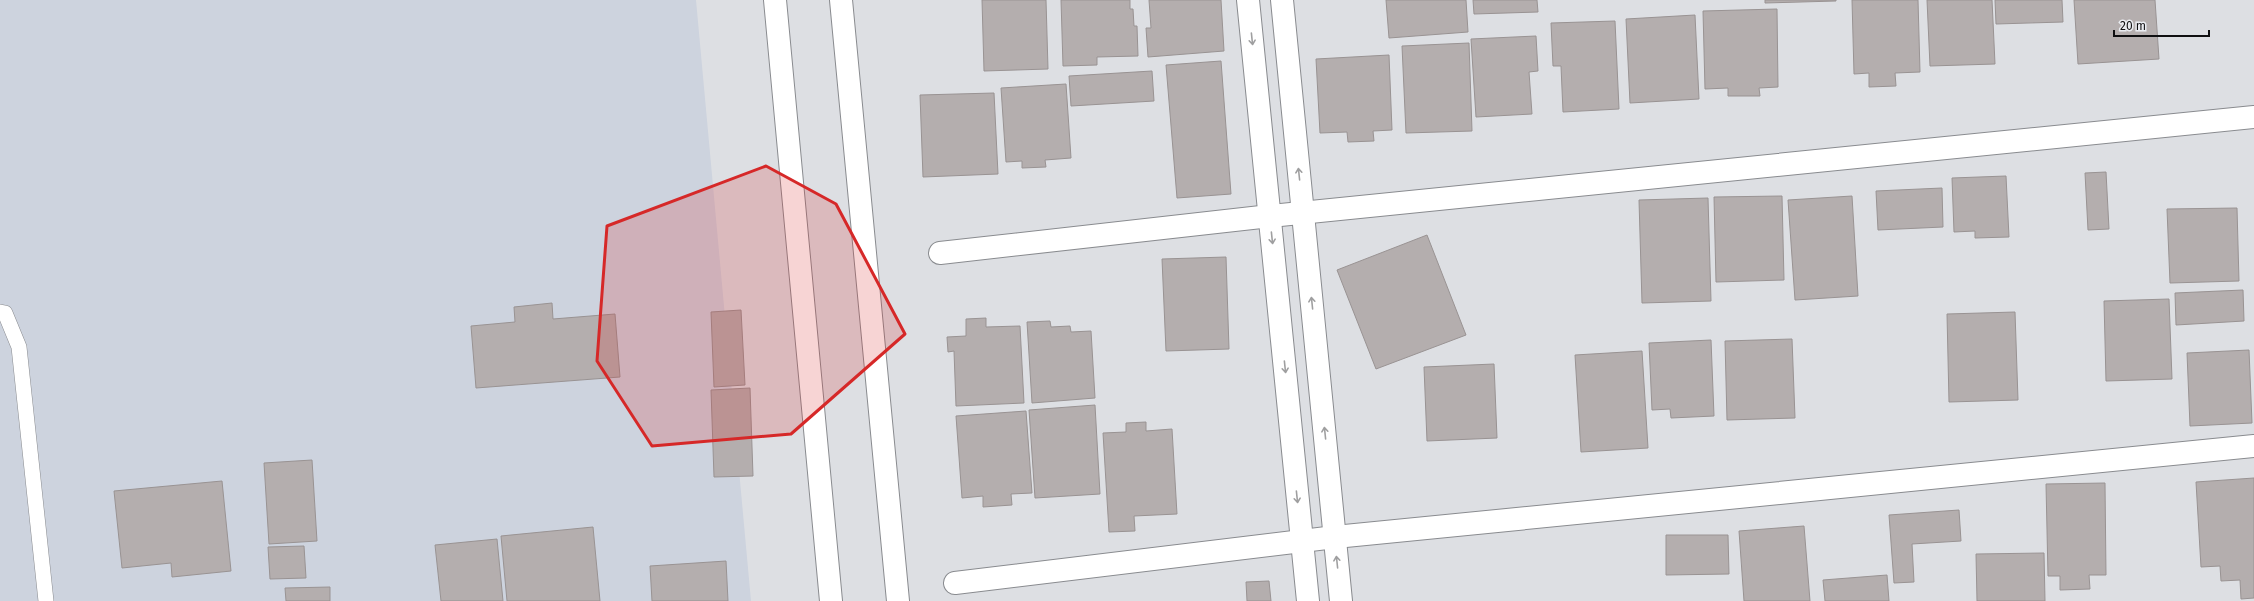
<svg xmlns="http://www.w3.org/2000/svg" width="2254" height="601" viewBox="0 0 2254 601" font-family="'Fira Sans',sans-serif">
  <style>
    .built { fill: #cdd3de }
    .building { fill: #b4aeae; stroke: #999393 }
    .lines { fill: none; stroke-linecap: round; stroke-linejoin: round }
    .lane-casing { stroke: #898b8f; stroke-width: 16 }
    .street-casing { stroke: #898b8f; stroke-width: 24 }
    .secondary-casing { stroke: #898b8f; stroke-width: 24 }
    .lane { stroke: #fff; stroke-width: 15 }
    .street { stroke: #fff; stroke-width: 22 }
    .secondary { stroke: #fff; stroke-width: 22 }
    .oneway { stroke: #9f9fa0 }
    .marked { fill: #d62828; fill-opacity: 0.2; stroke: #d62828; stroke-width: 3; stroke-linejoin: round }
  </style>
  <rect width="100%" height="100%" fill="#dddfe3"/>
  <path class="built" d="M0,0h696l55,601h-751z"/>
  <g class="building">
    <path d="M982,0h64l2,69 -64,2z"/>
    <path d="M1061,0h69v9h3l1,17h3l1,30 -41,1v8l-34,1z"/>
    <path d="M1149,0h72l3,51 -76,6 -2,-29h5z"/>
    <path d="M1386,0h80l2,32 -79,6z"/>
    <path d="M1473,0h64l1,12 -64,2z"/>
    <path d="M1765,0h71v1l-71,2z"/>
    <path d="M1852,0h66l2,72 -25,1 1,13 -27,1v-14l-15,1z"/>
    <path d="M1927,0h65l3,64 -65,2z"/>
    <path d="M1995,0h67l1,22 -67,2z"/>
    <path d="M2074,0h81l4,59 -81,5z"/>
    <path d="M1777,9l1,78 -19,1 1,8h-32v-8l-23,1 -2,-78z"/>
    <path d="M1695,15l4,84 -69,4 -4,-84z"/>
    <path d="M1615,21l4,88 -56,3 -2,-46h-8l-2,-43z"/>
    <path d="M1536,36l2,35 -9,1 3,42 -56,3 -5,-78z"/>
    <path d="M1469,43l3,88 -66,2 -4,-87z"/>
    <path d="M1389,55l3,75 -19,1 1,10 -26,1 -1,-10 -27,1 -4,-74z"/>
    <path d="M1221,61l10,133 -54,4 -11,-133z"/>
    <path d="M1152,71l2,30 -83,5 -2,-30z"/>
    <path d="M1066,84l5,74 -26,2 1,7 -24,1v-7l-16,1 -5,-74z"/>
    <path d="M994,93l4,81 -75,3 -3,-82z"/>
    <path d="M2106,172l3,57 -21,1 -3,-57z"/>
    <path d="M2006,176l3,61 -34,1v-7l-21,1 -2,-54z"/>
    <path d="M1942,188l1,39 -65,3 -2,-39z"/>
    <path d="M1782,196l2,84 -68,2 -2,-85z"/>
    <path d="M1852,196l6,100 -63,4 -7,-100z"/>
    <path d="M1708,198l3,103 -69,2 -3,-103z"/>
    <path d="M2237,208l2,73 -69,2 -3,-74z"/>
    <path d="M1427,235l39,100 -90,34 -39,-99z"/>
    <path d="M1226,257l3,92 -63,2 -4,-92z"/>
    <path d="M2243,290l1,31 -68,4 -1,-32z"/>
    <path d="M2169,299l3,80 -66,2 -2,-80z"/>
    <path d="M552,303l1,16 62,-5 5,63 -144,11 -5,-62 44,-4 -1,-15z"/>
    <path d="M741,310l4,75 -31,2 -3,-75z"/>
    <path d="M2015,312l3,88 -69,2 -2,-88z"/>
    <path d="M986,318v9l34,-1 4,77 -68,3 -2,-55 -6,1 -1,-15 19,-1v-17z"/>
    <path d="M1050,321l1,6 19,-1 1,6 20,-1 4,67 -63,5 -5,-81z"/>
    <path d="M1792,339l3,79 -68,2 -2,-79z"/>
    <path d="M1711,340l3,76 -43,2 -1,-9 -18,1 -3,-67z"/>
    <path d="M2249,350l3,73 -62,3 -3,-73z"/>
    <path d="M1642,351l6,97 -67,4 -6,-97z"/>
    <path d="M1494,364l3,74 -70,3 -3,-74z"/>
    <path d="M750,388l3,88 -39,1 -3,-87z"/>
    <path d="M1095,405l5,89 -65,4 -6,-88z"/>
    <path d="M1026,411l6,82 -21,1 1,11 -29,2v-11l-21,2 -6,-82z"/>
    <path d="M1146,422v9l26,-2 5,85 -43,2 1,15 -26,1 -6,-99 23,-1v-9z"/>
    <path d="M312,460l5,81 -48,3 -5,-81z"/>
    <path d="M2254,478v120l-13,1 -1,-19 -19,1 -1,-15 -19,1 -5,-85z"/>
    <path d="M222,481l9,90 -59,6 -1,-14 -49,5 -8,-77z"/>
    <path d="M2105,483l1,92h-17l1,14 -30,1v-14h-12l-2,-92z"/>
    <path d="M1959,510l2,31 -49,3 2,38 -20,1 -5,-68z"/>
    <path d="M1804,526l6,75h-66l-5,-70z"/>
    <path d="M593,527l7,74h-93l-6,-65z"/>
    <path d="M1666,535h62l1,39 -63,1z"/>
    <path d="M497,539l6,62h-62l-6,-56z"/>
    <path d="M304,546l2,32 -36,1 -2,-32z"/>
    <path d="M2044,553l1,48h-68l-1,-47z"/>
    <path d="M726,561l2,40h-76l-2,-35z"/>
    <path d="M1887,575l2,26h-64l-2,-21z"/>
    <path d="M1269,581l2,20h-24l-1,-19z"/>
    <path d="M330,587v14h-44l-1,-13z"/>
  </g>
  <g class="lines">
    <g class="lane-casing">
      <path id="lane" d="M0,312l5,1 14,34 27,254"/>
    </g>
    <g class="street-casing">
      <g id="street">
        <path d="M775,0l56,601"/>
        <path d="M841,0l57,601"/>
        <path d="M940,253l330,-37 984,-99"/>
        <path d="M955,583l380,-46 919,-91"/>
      </g>
    </g>
    <g class="secondary-casing">
      <g id="secondary">
        <path d="M1248,0l60,601"/>
        <path d="M1282,0l59,601"/>
      </g>
    </g>
    <use href="#lane" class="lane"/>
    <use href="#street" class="street"/>
    <use href="#secondary" class="secondary"/>
  </g>
  <defs><path id="oneway-shaft" d="M-6 0H5M1.5-3L5.5 0L1.5 3" fill="none" stroke-width="1.6" stroke-linecap="round" stroke-linejoin="round"/></defs>
  <g class="oneway">
    <use href="#oneway-shaft" transform="translate(1252 39) rotate(84)"/>
    <use href="#oneway-shaft" transform="translate(1299 174) rotate(-96)"/>
    <use href="#oneway-shaft" transform="translate(1272 238) rotate(84)"/>
    <use href="#oneway-shaft" transform="translate(1312 303) rotate(-96)"/>
    <use href="#oneway-shaft" transform="translate(1285 367) rotate(84)"/>
    <use href="#oneway-shaft" transform="translate(1325 433) rotate(-96)"/>
    <use href="#oneway-shaft" transform="translate(1297 497) rotate(84)"/>
    <use href="#oneway-shaft" transform="translate(1337 562) rotate(-96)"/>
  </g>
  <path class="marked" d="M766,166l70,38 69,130 -114,100 -139,12 -55,-85 10,-135z"/>
  <path d="M2114 30v6h95v-6" fill="none" stroke="#0f0f11" stroke-width="2"/>
  <text x="2120" y="30" font-size="12" fill="#0f0f11" stroke="#eaecf1" stroke-width="3" paint-order="stroke">20 m</text>
</svg>
